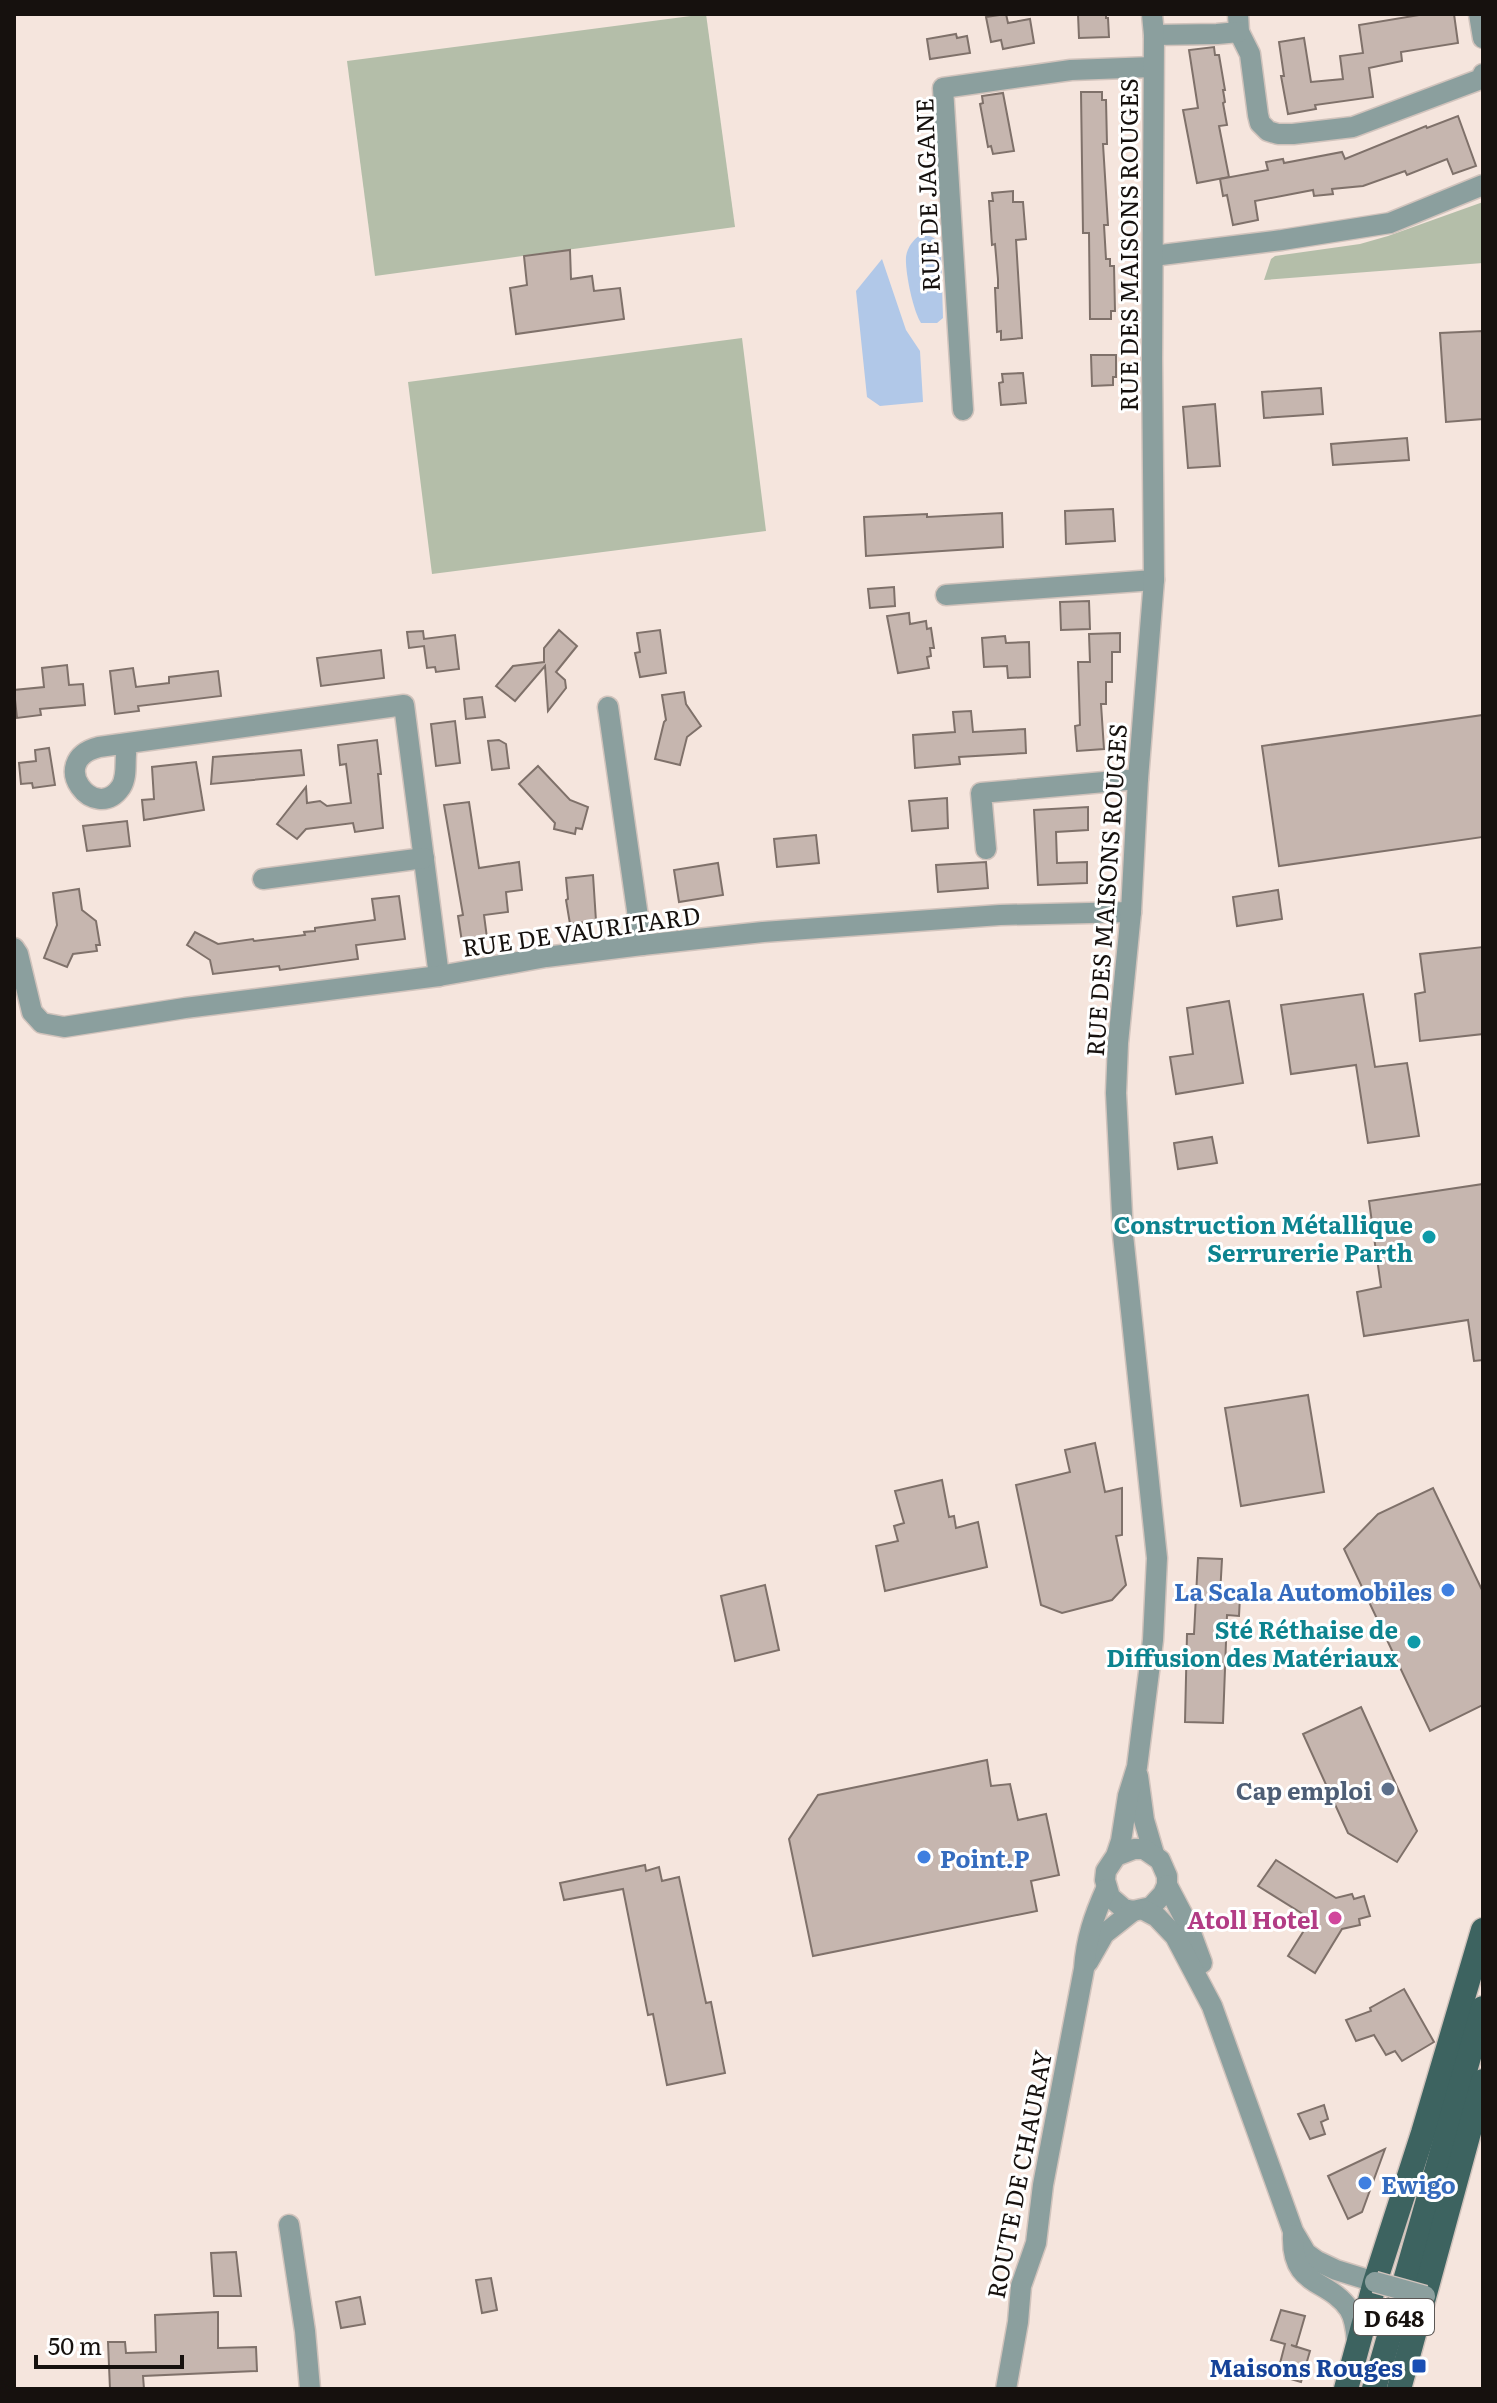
<svg xmlns="http://www.w3.org/2000/svg" width="1497" height="2403" viewBox="0 0 1497 2403" font-family="Literata,serif">
  <style>
    .green { fill: #b4bea9 }
    .water { fill: #b1c8e8 }
    .building { fill: #c6b6af; stroke: #7f716a; stroke-width: 2 }
    .lines { fill: none; stroke-linecap: round; stroke-linejoin: round }
    .minor-casing { stroke: #d1c3bc; stroke-width: 23 }
    .major-casing { stroke: #d1c3bc; stroke-width: 27 }
    .minor { stroke: #8b9f9e; stroke-width: 20 }
    .major { stroke: #3d6360; stroke-width: 24 }
    .minor-bridge-casing { stroke: #d1c3bc; stroke-width: 23; stroke-linecap: butt }
    .minor-bridge { stroke: #8b9f9e; stroke-width: 20 }
    .culture-dot { fill: #0f9aa8; stroke: #fff; stroke-width: 3 }
    .shop-dot { fill: #3f7fe0; stroke: #fff; stroke-width: 3 }
    .service-dot { fill: #5c6f8a; stroke: #fff; stroke-width: 3 }
    .hotel-dot { fill: #d1479c; stroke: #fff; stroke-width: 3 }
    .transit-dot { fill: #1a4fb4; stroke: #fff; stroke-width: 3 }
    .labels { text-anchor: middle; dominant-baseline: central; stroke-width: 6; stroke-linejoin: round; paint-order: stroke }
    .shield { fill: #fff; stroke: #5c5856; stroke-width: 2 }
    .shield-label { font-size: 22px; font-weight: bold; fill: #16110e }
    .street-label { font-size: 24px; fill: #16110e; stroke: #fff }
    .culture-label { font-size: 24px; font-weight: bold; fill: #0d838f; stroke: #fff; text-anchor: end }
    .shop-label { font-size: 24px; font-weight: bold; fill: #366cbe; stroke: #fff; text-anchor: start }
    .service-label { font-size: 24px; font-weight: bold; fill: #4e5e75; stroke: #fff; text-anchor: end }
    .hotel-label { font-size: 24px; font-weight: bold; fill: #b23c85; stroke: #fff; text-anchor: end }
    .transit-label { font-size: 24px; font-weight: bold; fill: #164399; stroke: #fff; text-anchor: end }
  </style>
  <rect width="100%" height="100%" fill="#f5e5dd"/>
  <g class="green">
    <path d="M706,14l29,213 -360,49 -28,-215z"/>
    <path d="M1483,202v61l-219,17 7,-21 4,-3 85,-12 28,-8z"/>
    <path d="M742,338l24,193 -334,43 -24,-192z"/>
  </g>
  <g class="water">
    <path d="M920,235c12,0 18,3 21,15l2,68 -6,5h-16c-8,-12 -16,-51 -15,-66 1,-9 7,-17 14,-22z"/>
    <path d="M882,259l24,71 14,21 3,51 -43,4 -13,-9 -11,-106z"/>
  </g>
  <g class="building">
    <path d="M1006,14l2,9 22,-4 4,24 -31,6 -2,-9 -10,2 -5,-25z"/>
    <path d="M1078,14h28v4h2l1,19 -30,1z"/>
    <path d="M1425,14h29l4,29 -57,9 1,9 -33,7 4,29 -58,8 1,4 -28,5 -7,-38h3l-5,-34 25,-4 7,44 32,-3 -3,-23 23,-3 -4,-28z"/>
    <path d="M956,34l1,4 10,-2 3,17 -40,6 -3,-20z"/>
    <path d="M1214,47l1,8h4l6,35h-2l2,12 -2,1 4,22 -8,1 10,51 -32,6 -14,-73 15,-2 -9,-58z"/>
    <path d="M1081,92h21v8h4l1,44h-4l5,81h-4l2,34h4v7h4l1,45h-4v8h-21l-1,-86h-6z"/>
    <path d="M1003,93l11,58 -21,3 -2,-8 -3,1 -8,-43 3,-1 -1,-7z"/>
    <path d="M1458,116l18,50 -23,8 -6,-15 -40,16 -2,-4 -42,15 -31,3 1,5 -19,2 -1,-6 -58,11 3,19 -25,5 -6,-30 -4,1 -3,-17 48,-9 -2,-8 17,-3 1,4 58,-11 3,7 81,-33 1,2z"/>
    <path d="M1013,191v11h10l3,37 -10,1 6,98 -21,2v-9l-4,1 -2,-44h3v-9l-3,-35 -3,1 -3,-44h4l-1,-8z"/>
    <path d="M570,250l1,29 21,-3 2,15 26,-3 4,31 -108,15 -6,-46 17,-3 -3,-29z"/>
    <path d="M1483,331v88l-37,3 -6,-89z"/>
    <path d="M1091,355h25v22h-3v8l-21,1z"/>
    <path d="M1023,373l3,30 -25,2 -2,-22 4,-1 -1,-8z"/>
    <path d="M1321,388l2,26 -59,4 -2,-26z"/>
    <path d="M1215,404l5,62 -32,2 -5,-61z"/>
    <path d="M1407,438l2,22 -76,5 -2,-21z"/>
    <path d="M1113,509l2,32 -49,3 -1,-33z"/>
    <path d="M1002,513l1,34 -137,9 -2,-39 63,-3v3z"/>
    <path d="M894,587l1,19 -25,2 -2,-19z"/>
    <path d="M1089,601l1,28 -29,1 -1,-28z"/>
    <path d="M909,613l1,11 16,-3 1,8 4,-1 3,20h-4l1,8 -4,1 2,11 -31,5 -11,-57z"/>
    <path d="M559,630l18,16 -21,26 9,8 1,8 -18,23 -3,-45 -30,35 -19,-15 17,-20 31,-4v-14z"/>
    <path d="M660,630l6,43 -26,4 -5,-24 5,-1 -3,-19z"/>
    <path d="M423,631l1,8 31,-4 4,34 -23,3 -1,-5 -8,1 -3,-22 -15,2 -2,-16z"/>
    <path d="M1120,633v19h-8v30h-6v22h-5l3,45 -27,2 -2,-25 5,-1 -2,-63h12l-1,-28z"/>
    <path d="M1005,636l1,7 23,-1 1,35 -22,1 -1,-12 -23,1 -2,-29z"/>
    <path d="M381,650l3,28 -63,8 -4,-28z"/>
    <path d="M67,665l2,20 14,-1 2,21 -45,4 1,6 -24,3 -3,-28 30,-3 -2,-19z"/>
    <path d="M133,668l3,19 33,-4v-6l49,-6 3,25 -83,10 1,5 -24,3 -5,-43z"/>
    <path d="M684,692l2,12 15,22 -14,11 -7,28 -25,-6 9,-37 2,-2 -4,-25z"/>
    <path d="M482,697l3,20 -19,2 -2,-20z"/>
    <path d="M971,711l2,21 52,-3 1,24 -67,4 1,7 -45,4 -2,-33 42,-3 -2,-20z"/>
    <path d="M1483,715v122l-204,29 -17,-120z"/>
    <path d="M455,721l5,42 -24,3 -5,-42z"/>
    <path d="M377,740l4,34h-3l5,54 -28,4 -2,-9 -47,6 -9,10 -20,-15 29,-37 1,16 13,-2 7,5 24,-3 -5,-39 -6,1 -2,-20z"/>
    <path d="M499,740l7,4 3,24 -17,2 -4,-29z"/>
    <path d="M49,748l6,37 -22,3 -1,-5 -11,1 -2,-21 17,-2 -1,-11z"/>
    <path d="M301,750l3,25 -93,9 2,-27z"/>
    <path d="M196,762l8,48 -60,10 -2,-20 12,-1 -2,-32z"/>
    <path d="M538,766l32,34 18,7 -6,22 -6,-1 -1,6 -21,-5 1,-6 -36,-39z"/>
    <path d="M947,798l1,30 -36,3 -3,-30z"/>
    <path d="M469,802l10,66 40,-6 3,28 -16,2 2,20 -24,3 3,23 -25,4 -4,-26 5,-1 -19,-110z"/>
    <path d="M1088,807v23l-32,2 1,31 30,-1v21l-49,2 -4,-75z"/>
    <path d="M127,821l3,25 -43,5 -4,-25z"/>
    <path d="M816,835l3,28 -42,4 -3,-28z"/>
    <path d="M986,862l2,26 -50,4 -2,-27z"/>
    <path d="M718,863l5,32 -44,7 -5,-32z"/>
    <path d="M593,875l3,46 -26,3 -4,-24 2,-1 -2,-21z"/>
    <path d="M79,889l3,21 14,11 4,24h-4l1,6 -24,3 -6,13 -23,-9 13,-33 -4,-32z"/>
    <path d="M1278,890l4,29 -45,7 -4,-29z"/>
    <path d="M399,896l6,43 -49,6 2,14 -78,11 -1,-4 -66,8 -3,-14 -23,-15 8,-13 23,12 35,-5 1,2 51,-6 -1,-3 11,-1v-3l60,-8 -3,-21z"/>
    <path d="M1483,947v87l-63,7 -5,-47 10,-2 -5,-38z"/>
    <path d="M1363,994l12,73 32,-4 12,73 -51,7 -12,-78 -65,9 -10,-69z"/>
    <path d="M1229,1001l14,82 -67,11 -6,-37 23,-3 -6,-46z"/>
    <path d="M1212,1137l5,26 -39,6 -4,-26z"/>
    <path d="M1483,1184v176l-9,1 -6,-41 -104,16 -7,-44 24,-5 -12,-86z"/>
    <path d="M1308,1395l16,97 -83,14 -16,-98z"/>
    <path d="M1095,1443l10,49 17,-4v47l-6,1 10,49 -14,15 -50,13 -21,-8 -25,-120 54,-13 -5,-22z"/>
    <path d="M942,1480l7,37 5,-1 2,12 22,-6 9,45 -102,24 -9,-45 22,-5 -4,-15 10,-3 -9,-32z"/>
    <path d="M1433,1488l50,104v113l-53,26 -86,-182 34,-35z"/>
    <path d="M1198,1558l24,1 -2,36 20,1 -1,20 -12,-1 -4,108 -38,-1 2,-88h7z"/>
    <path d="M765,1585l14,65 -44,11 -14,-65z"/>
    <path d="M1361,1707l56,124 -20,31 -49,-29 -45,-99z"/>
    <path d="M987,1760l4,26 19,-2 8,36 28,-6 13,61 -28,6 6,30 -224,45 -24,-117 29,-44z"/>
    <path d="M1276,1860l60,38 16,-4 2,5 10,-3 6,20 -11,3 1,6 -18,4 -27,44 -27,-17 20,-32 -5,-3 3,-5 -48,-30z"/>
    <path d="M645,1865l1,6 13,-4 3,14 17,-4 27,126 5,-1 14,71 -58,12 -14,-71 -5,1 -25,-126 -59,11 -4,-17z"/>
    <path d="M1404,1989l30,53 -32,19 -7,-10 -9,4 -12,-20 -18,6 -10,-21 25,-9 -1,-3z"/>
    <path d="M1324,2105l4,14 -7,3 4,12 -15,5 -12,-25z"/>
    <path d="M1385,2149l-23,63 -14,7 -20,-43z"/>
    <path d="M236,2252l5,44h-27l-3,-43z"/>
    <path d="M491,2278l6,32 -15,3 -6,-33z"/>
    <path d="M360,2297l5,27 -24,4 -5,-26z"/>
    <path d="M1281,2310l24,6 -9,31 -5,-2 19,6 -9,31 -24,-7 8,-31 -14,-4z"/>
    <path d="M218,2312v36l38,-1 1,24 -114,5 1,13h-34l-2,-47h17l1,11 30,-1 -1,-37z"/>
  </g>
  <g class="lines">
    <g class="minor-casing">
      <g id="minor">
        <path d="M1238,14l1,18 11,22 8,61 2,8 8,8 10,3h15l60,-7 128,-48 2,-5"/>
        <path d="M1479,14l4,24"/>
        <path d="M1154,35l63,-1 22,-2"/>
        <path d="M1153,256l129,-16 108,-17 93,-38"/>
        <path d="M963,410l-20,-322 128,-18 82,-3"/>
        <path d="M946,595l208,-15"/>
        <path d="M608,707l34,238"/>
        <path d="M128,743c-5,14 1,31 -7,44 -26,38 -76,-26 -22,-40l305,-42 35,271"/>
        <path d="M986,849l-5,-56 157,-14"/>
        <path d="M263,879l161,-21"/>
        <path d="M14,948l4,6 14,58 10,11 22,4 121,-19 254,-32 107,-19 96,-12 121,-13 237,-17 131,-3"/>
        <path d="M1138,1776l6,44 10,34"/>
        <path d="M1116,1856l18,-7h10l16,11 7,16v9l-4,9 -12,13 -18,4 -9,-2 -14,-12 -5,-17 1,-9 10,-15 5,-15 7,-45 9,-29 16,-127 4,-82 -34,-323 -7,-142 2,-50 13,-131 7,-133 16,-199 -2,-221 2,-324 -2,-21"/>
        <path d="M1167,1885l21,40 14,38"/>
        <path d="M1144,1910l13,7 18,19 37,70 81,225 13,22 11,8 19,9 39,12"/>
        <path d="M1088,1962l16,-28 29,-23"/>
        <path d="M289,2225l16,106 5,58"/>
        <path d="M1293,2235c-2,53 35,43 56,74 6,9 7,21 8,32"/>
        <path d="M1006,2389l12,-67 3,-36 15,-43 7,-58 41,-216c2,-30 10,-53 22,-80"/>
      </g>
    </g>
    <g class="major-casing">
      <g id="major">
        <path d="M1346,2389l29,-107 48,-149 60,-203"/>
        <path d="M1374,2389l109,-381"/>
        <path d="M1399,2389l84,-308"/>
      </g>
    </g>
    <use href="#minor" class="minor"/>
    <use href="#major" class="major"/>
    <g class="minor-bridge-casing">
      <path id="minor-bridge" d="M1375,2282l50,14"/>
    </g>
    <use href="#minor-bridge" class="minor-bridge"/>
  </g>
  <g class="culture-dot">
    <circle cx="1429" cy="1237" r="8"/>
    <circle cx="1414" cy="1642" r="8"/>
  </g>
  <g class="shop-dot">
    <circle cx="1448" cy="1590" r="8"/>
    <circle cx="924" cy="1857" r="8"/>
    <circle cx="1365" cy="2183" r="8"/>
  </g>
  <circle class="service-dot" cx="1388" cy="1789" r="8"/>
  <circle class="hotel-dot" cx="1335" cy="1918" r="8"/>
  <rect class="transit-dot" x="1411" y="2358" width="16" height="16" rx="4"/>
  <g class="labels">
    <rect class="shield" x="1354" y="2299" width="80" height="36" rx="6"/>
    <g class="shield-label">
      <text x="1394" y="2317">D 648</text>
    </g>
    <g class="street-label">
      <text transform="translate(926 195) rotate(-92)">RUE DE JAGANE</text>
      <text transform="translate(1127 245) rotate(-90)">RUE DES MAISONS ROUGES</text>
      <text transform="translate(1105 890) rotate(-86)">RUE DES MAISONS ROUGES</text>
      <text transform="translate(581 930) rotate(-8)">RUE DE VAURITARD</text>
      <text transform="translate(1018 2174) rotate(-79)">ROUTE DE CHAURAY</text>
    </g>
    <g class="culture-label">
      <text x="1413" y="1223">Construction Métallique<tspan x="1413" dy="28">Serrurerie Parth</tspan></text>
      <text x="1398" y="1628">Sté Réthaise de<tspan x="1398" dy="28">Diffusion des Matériaux</tspan></text>
    </g>
    <g class="shop-label">
      <text x="1432" y="1590" text-anchor="end">La Scala Automobiles</text>
      <text x="940" y="1857">Point.P</text>
      <text x="1381" y="2183">Ewigo</text>
    </g>
    <g class="service-label">
      <text x="1372" y="1789">Cap emploi</text>
    </g>
    <g class="hotel-label">
      <text x="1319" y="1918">Atoll Hotel</text>
    </g>
    <g class="transit-label">
      <text x="1403" y="2366">Maisons Rouges</text>
    </g>
  </g>
  <rect width="1497" height="2403" fill="none" stroke="#16110e" stroke-width="32"/>
  <path d="M36 2355v12h146v-12" fill="none" stroke="#16110e" stroke-width="4"/>
  <text x="48" y="2355" font-size="24" fill="#16110e" stroke="#ffffff" stroke-width="6" paint-order="stroke">50 m</text>
</svg>
